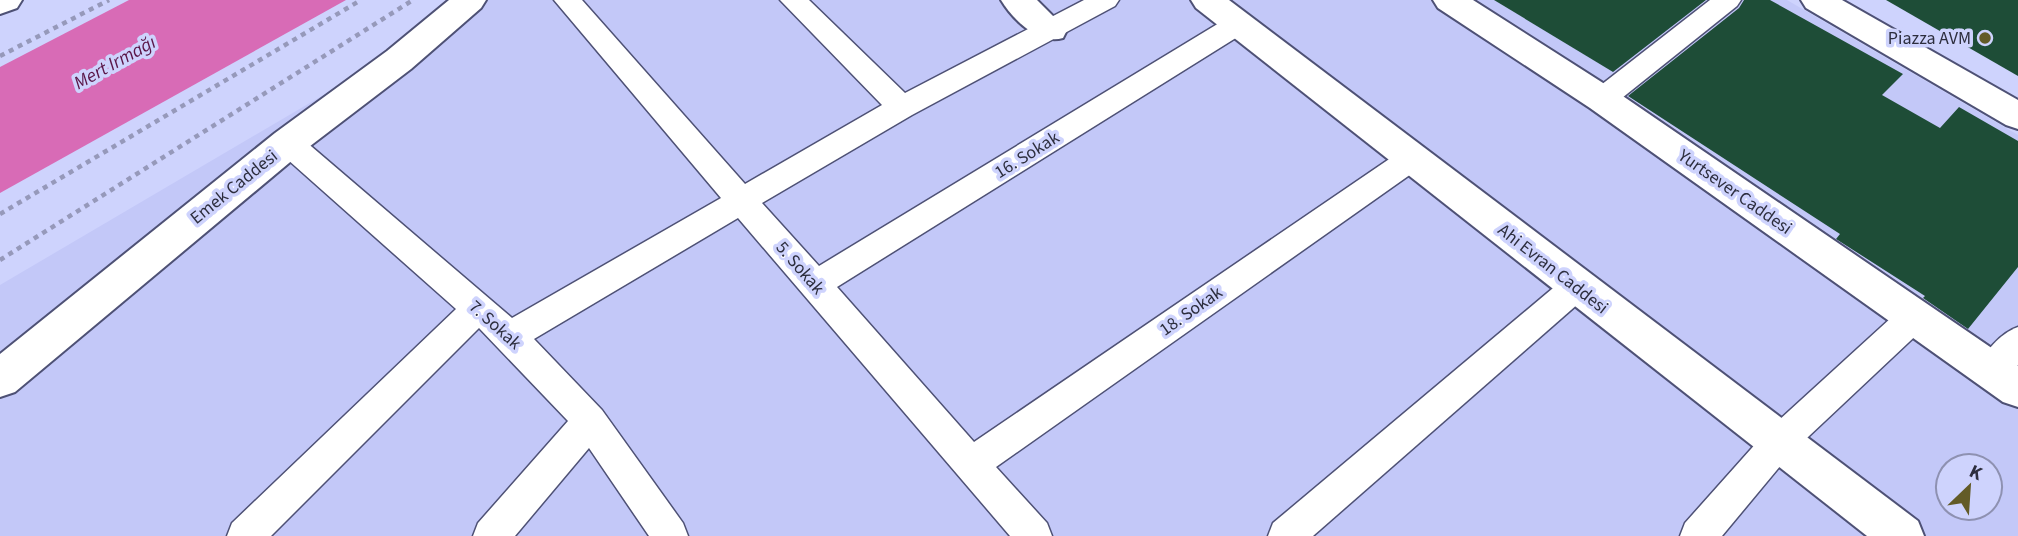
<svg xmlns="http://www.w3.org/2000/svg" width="2018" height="536" viewBox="0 0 2018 536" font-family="'Source Sans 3',sans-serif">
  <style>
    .built { fill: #c3c8f8; fill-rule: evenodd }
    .water { fill: #d86bb6 }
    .building { fill: #1e4d37 }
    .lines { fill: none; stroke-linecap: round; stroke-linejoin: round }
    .street-casing { stroke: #4e5175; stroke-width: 3 }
    .secondary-casing { stroke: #4e5175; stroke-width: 4 }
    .path { stroke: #9699ba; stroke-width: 4.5; stroke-dasharray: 5 5; stroke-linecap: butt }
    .street { fill: #fff; fill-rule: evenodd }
    .secondary { fill: #fff; fill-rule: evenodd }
    .poi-dot { fill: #635b27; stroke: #ced3fd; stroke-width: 2.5 }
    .labels { text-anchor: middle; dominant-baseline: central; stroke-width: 7; stroke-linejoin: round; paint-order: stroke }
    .poi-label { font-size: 18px; fill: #2d2e3e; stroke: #ced3fd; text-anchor: end }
    .street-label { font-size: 18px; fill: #2d2e3e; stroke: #ced3fd }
    .water-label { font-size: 19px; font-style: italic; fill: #5a1648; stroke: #ced3fd }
  </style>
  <rect width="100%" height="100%" fill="#ced3fd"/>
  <path class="built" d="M485,0h1302l231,135v401h-2018v-251zM1948,466h42v42h-42z"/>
  <path class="water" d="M129,0h217l-346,193v-126z"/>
  <g class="building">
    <path d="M1494,0h212l-93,72z"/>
    <path d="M1744,0h26l133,74 -21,21 58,33 19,-21 59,34v126l-50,62 -45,-31 2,-2 -89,-57 4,-5 -212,-138 111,-88z"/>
    <path d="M1886,0h132v76z"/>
  </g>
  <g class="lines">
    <g class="street-casing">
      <g id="street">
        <path d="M554,0h28l163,184 137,-79 -102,-105h29l96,93 179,-93h35l-4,6 -203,109 -150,88 57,63 410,-249 9,-2 9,2 4,7 -4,7 -410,256 137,155 427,-291 10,-3 10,3 5,8 -5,8 -425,300 51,56 5,13h-42l-272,-318 -204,121 68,71 81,113 5,13h-39l-60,-88 -74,88h-42l5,-13 90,-102 -89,-93 -208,208h-44l5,-13 224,-214 -178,-158 -5,-8 5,-8 10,-3 10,3 214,183 209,-120z"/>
        <path d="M1710,0h31l-4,6 -125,100 -10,3 -10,-3 -4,-7 4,-7z"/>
        <path d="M1576,274l11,4 5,9 -5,9 -274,240h-45l5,-13 292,-245z"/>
        <path d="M1914,303l11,4 5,10 -5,10 -134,126 -69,83h-42l5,-13 82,-92 136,-124z"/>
        <path d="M2018,327v38l-14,16 -12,5 -12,-5 -5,-10c9,-18 25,-38 43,-44z"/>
      </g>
    </g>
    <g class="secondary-casing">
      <g id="secondary">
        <path d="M0,0h22l-5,8 -17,6z"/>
        <path d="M449,0h37l-5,8 -70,61 -110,84 -286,239 -15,5v-43l275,-221 112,-82z"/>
        <path d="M1001,0h36l30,30 -4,8c-24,7 -50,-18 -62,-38z"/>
        <path d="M1191,0h38l689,521 6,15h-57l-671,-528z"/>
        <path d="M1433,0h40l141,90 404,276v41l-15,-5 -413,-294 -152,-100z"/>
        <path d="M1801,0h41l176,100v29l-12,-4 -200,-117z"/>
      </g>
    </g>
    <g class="path">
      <path d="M0,56l109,-56"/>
      <path d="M0,214l361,-214"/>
      <path d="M0,260l413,-260"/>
    </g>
    <use href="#street" class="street"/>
    <use href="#secondary" class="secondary"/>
  </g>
  <circle class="poi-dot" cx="1985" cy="38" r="7"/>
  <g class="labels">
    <g class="poi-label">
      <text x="1971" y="38">Piazza AVM</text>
    </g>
    <g class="street-label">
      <text transform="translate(1027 155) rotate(-32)">16. Sokak</text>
      <text transform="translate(234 187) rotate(-39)">Emek Caddesi</text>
      <text transform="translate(1735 192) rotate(35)">Yurtsever Caddesi</text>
      <text transform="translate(800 268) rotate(49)">5. Sokak</text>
      <text transform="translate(1553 269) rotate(38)">Ahi Evran Caddesi</text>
      <text transform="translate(1191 311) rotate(-35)">18. Sokak</text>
      <text transform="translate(495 325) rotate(42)">7. Sokak</text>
    </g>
    <g class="water-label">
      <text transform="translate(115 63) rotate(-29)">Mert Irmağı</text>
    </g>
  </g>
  <g transform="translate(1969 487) rotate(25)"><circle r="33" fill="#ced3fd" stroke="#8e91b1" stroke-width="2"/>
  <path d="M0-5L12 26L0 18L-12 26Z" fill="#635b27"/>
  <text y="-10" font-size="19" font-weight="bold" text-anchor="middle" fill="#2d2e3e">K</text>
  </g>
</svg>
